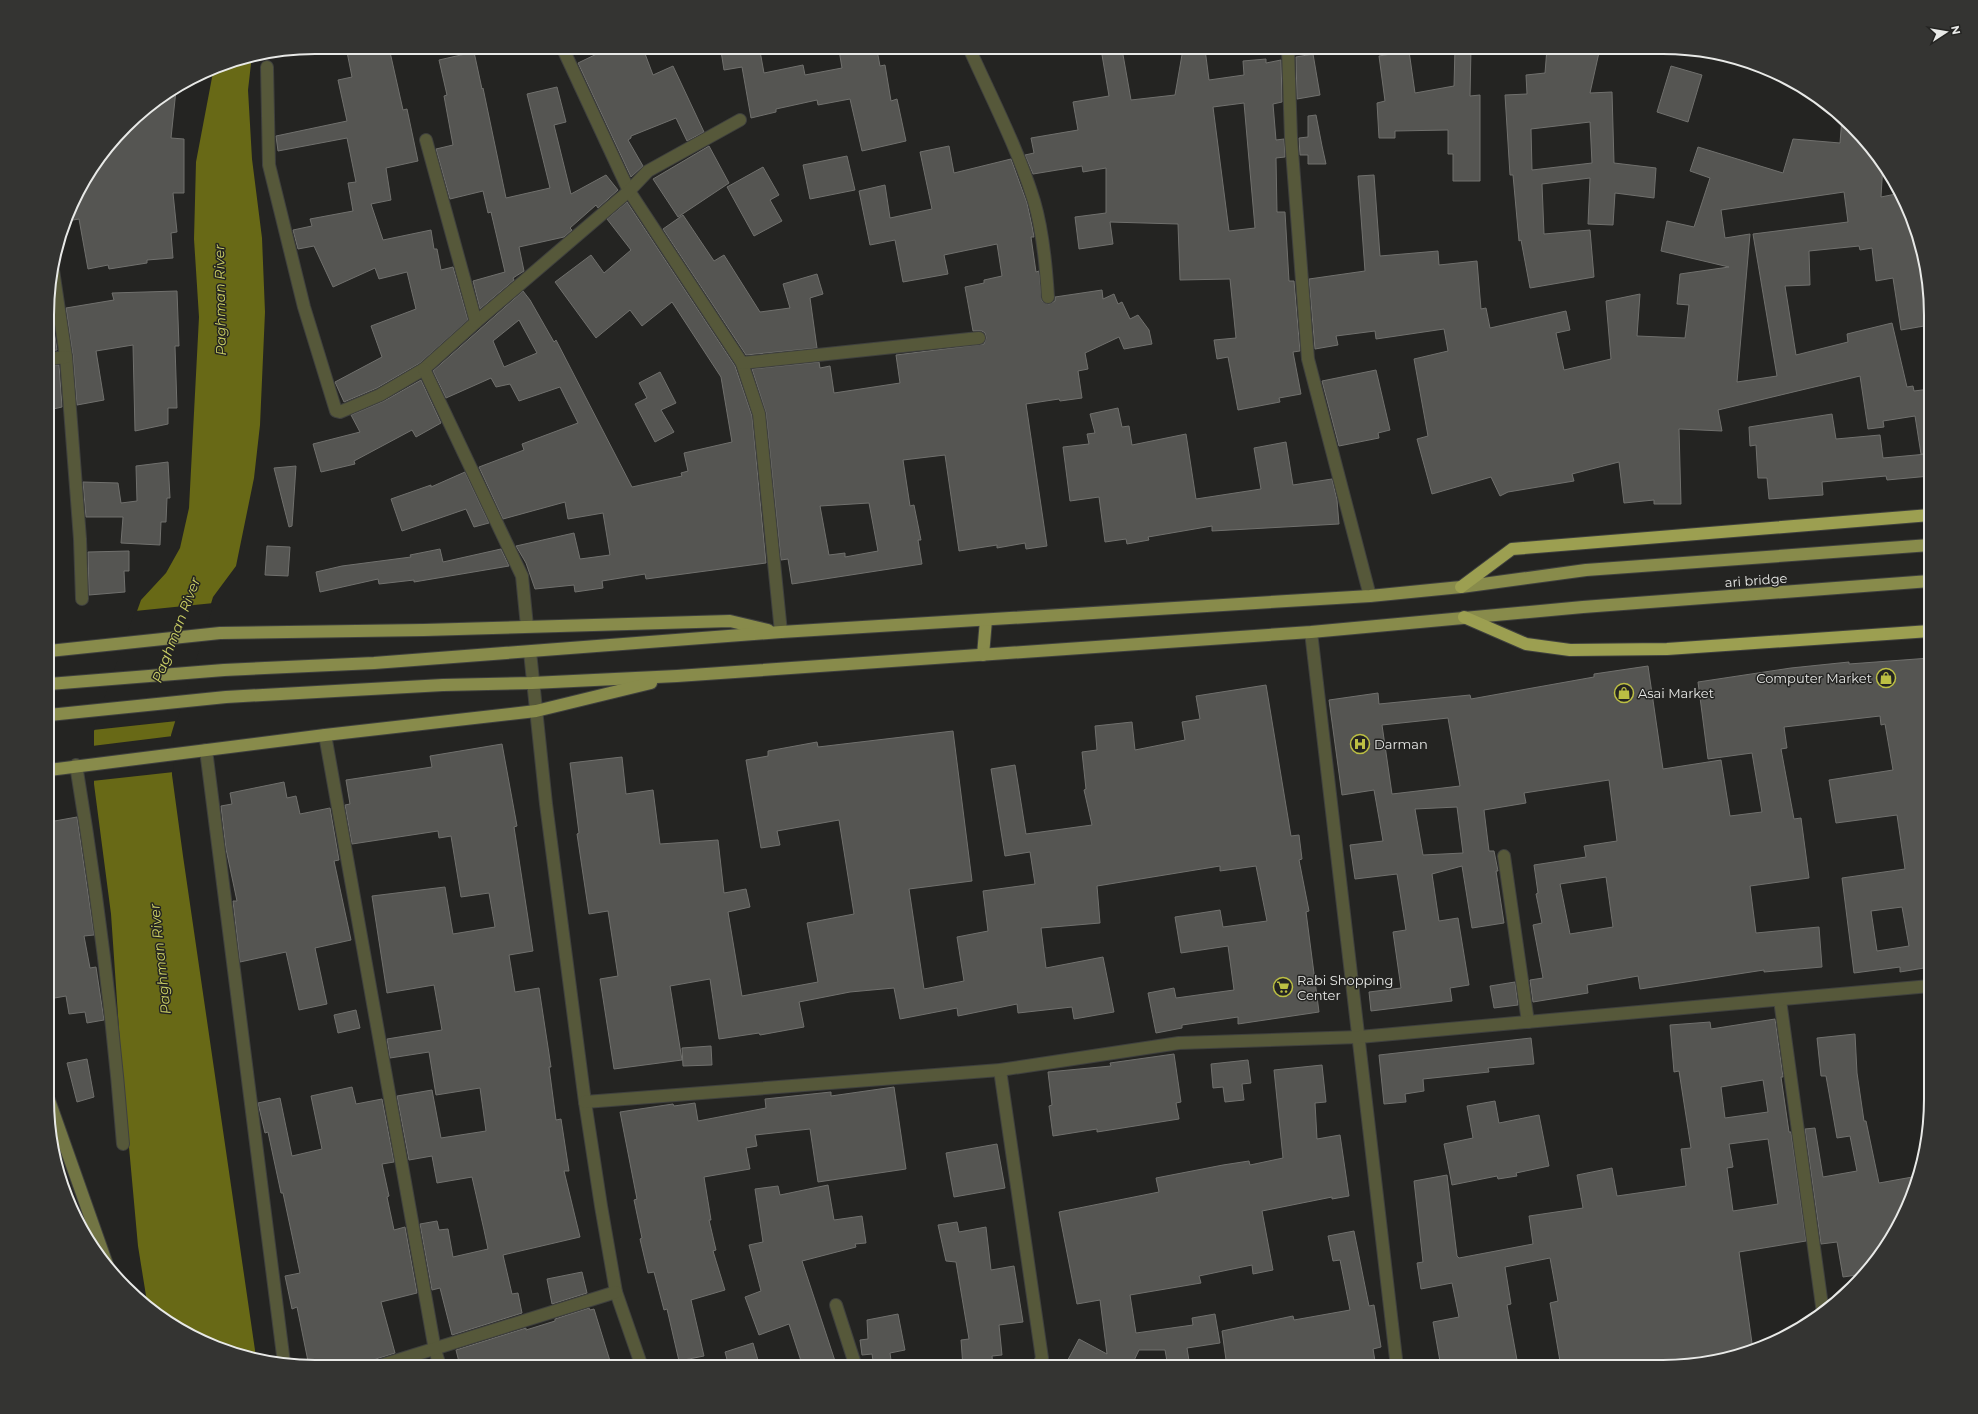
<svg xmlns="http://www.w3.org/2000/svg" width="1978" height="1414" viewBox="0 0 1978 1414" font-family="Montserrat,sans-serif">
  <style>
    .water { fill: #686916 }
    .pier { fill: #242422 }
    .building { fill: #555552; stroke: #70706d; fill-rule: evenodd }
    .lines { fill: none; stroke-linecap: round; stroke-linejoin: round }
    .street-casing { stroke: #3f403e; stroke-width: 14 }
    .secondary-casing { stroke: #3f403e; stroke-width: 14 }
    .primary-casing { stroke: #3f403e; stroke-width: 14 }
    .highway-casing { stroke: #3f403e; stroke-width: 14 }
    .street { stroke: #56583a; stroke-width: 12 }
    .secondary { stroke: #727544; stroke-width: 12 }
    .primary { stroke: #888b4b; stroke-width: 12 }
    .highway { stroke: #9c9f51; stroke-width: 12 }
    .labels { text-anchor: middle; dominant-baseline: central; stroke-width: 3; stroke-linejoin: round; paint-order: stroke }
    .street-label { font-size: 13px; fill: #e8e9e7; stroke: #242422 }
    .poi-label { font-size: 13px; fill: #e8e9e7; stroke: #242422; text-anchor: start }
    .water-label { font-size: 14px; font-style: italic; fill: #cdd166; stroke: #242422 }
    .rim { fill: none; stroke: #e8e9e7; stroke-width: 2 }
  </style>
  <rect width="100%" height="100%" fill="#242422"/>
  <path class="water" d="M252,55l-4,35 4,69 10,79 3,74 -5,113 -6,53 -18,88 -23,31 -42,138 1,40 11,81 73,501 -43,-10 -65,-39 -10,-62 -17,-187 -10,-145 -17,-130v-53l47,-131 25,-27 14,-25 9,-40 10,-191 -5,-78 2,-77 18,-95z"/>
  <g class="pier">
    <path d="M214,603l-37,118 -84,9 42,-119z"/>
    <path d="M173,736l1,36 -82,9v-35z"/>
  </g>
  <g class="building">
    <path d="M1455,48h16l-1,48 10,-1v86h-27v-27h-5v-24l-53,1v7h-16l-2,-35 8,-2 -6,-45 30,-5 6,42 39,-7z"/>
    <path d="M1547,48h53l-10,45 22,-1 2,71 42,5 -2,30 -39,-5 -2,32 -25,-1 2,-46 -48,6 2,50 46,-4 4,47 -64,11 -9,-48 -2,1 -6,-66h-3l-5,-80 22,-1 -1,-19 19,-2zM1590,122l2,41 -60,7 -1,-41z"/>
    <path d="M1101,49h21l9,51 44,-5 8,-46h22l4,31 35,-5 -1,-14 23,-2v4l15,-3 1,42 -9,2 3,36 8,-1 1,18 -9,1 1,54h8l4,69h5l6,70 -7,1 8,42 -22,4 1,4 -42,8 -10,-53 -11,2 -3,-19 22,-2 -6,-59 -50,1 -2,-56 -68,-2 3,22 -34,5 -4,-32 31,-4v-45l-23,4 -1,-6 -49,8 -8,-19 9,-2 -3,-15 47,-8 -5,-28 36,-6zM1244,103l11,125 -26,3 -16,-124z"/>
    <path d="M839,50h38l3,16 5,-1 6,36 6,-2 9,42 -44,10 -12,-52 -32,6 -1,-5 -41,9v3l-25,6 -9,-51 -18,3 -3,-19h39l4,22 39,-8 2,10 37,-7z"/>
    <path d="M603,51h41l9,24 20,-9 31,66 -17,9 -11,-23 -45,18v2l-3,2 15,26 -12,11 -53,-114z"/>
    <path d="M347,52h43l13,58 4,-1 11,52 -32,7 5,32 -20,4 12,36 48,-10 3,19h3l4,21 12,-3 15,53 -48,43 -43,25 -33,14 -9,-20 47,-25 -11,-31 45,-17 -9,-37 -28,7 -4,-11 -42,19 -19,-41 -16,3 -5,-19 19,-4 -2,-7 43,-8 -5,-28 8,-1 -9,-44 -69,13 -2,-15 71,-15 -9,-41 14,-3z"/>
    <path d="M474,52l8,37 1,-1 23,110 44,-10 -23,-94 30,-7 9,35 -12,3 17,69 35,-19 12,15 -20,18 -2,-3 -26,23 2,2 -8,7 -45,10 5,24 -11,7 1,2 -34,29 -7,-28 32,-9 -14,-60 -3,1 -5,-22 -33,8 -14,-50 17,-4 -9,-49 3,-1 -8,-35z"/>
    <path d="M1313,54l7,41 -23,4 -1,-42z"/>
    <path d="M1671,66l31,9 -14,47 -31,-10z"/>
    <path d="M176,90l-5,48 13,1v54h-11l4,39 -6,1 2,25 -26,2v3l-38,6 -1,-4 -20,4 -9,-50 -12,2 8,-25 28,-44 35,-38z"/>
    <path d="M1316,115l6,31 4,18h-18v-9h-8l-1,-17 9,-1v-21z"/>
    <path d="M1842,118l33,34 8,11 -2,34 20,-4 7,30 5,-1 9,24 8,52v27l-29,5 -8,-52 -17,3 -4,-33 -12,2 -1,-4 -50,5 1,34 -25,1 11,69 52,-13 -1,-8 45,-11 15,64 6,-1 1,5 16,-2v87l-43,4 -1,-4 -64,6 1,13 -54,4 -2,-21h-9l-2,-33 -6,1 -1,-19 83,-13 4,25 44,-4 3,23 44,-4h-6l-6,-38 -32,5 1,6 -16,2 -8,-53 -142,34 4,21 -43,-2 2,75h-27v-4l-30,3 -5,-41 -47,12 2,7 -66,11 -8,4 -9,-19 -59,17 -15,-55 11,-3 -14,-77 34,-8 -4,-22 -68,10 -1,-8 -39,5 2,9 -23,4 -6,-70 56,-8 -7,-95 16,-1 6,81 58,-5 1,14 38,-4 4,48 5,-1 4,20 76,-17 4,19 -14,3 8,37 47,-11 -5,-58 34,-7 -3,42 48,2 4,-33 -12,-1 3,-30 49,-7 -68,-16 6,-30 27,6 16,-49 -20,-7 8,-24 85,26 10,-34 47,4zM1844,192l4,30 -95,12 24,142 -40,6 13,-148 -25,4 -4,-28z"/>
    <path d="M709,146l20,37 -51,34 -25,-38z"/>
    <path d="M949,146l5,27 57,-14 16,44 5,23 2,11h-3l5,35 3,-1 3,30 7,3 6,-3v-4l47,-7 1,9 11,-5 4,10 4,-2 8,17 8,-4 11,15 3,14 -28,5 -5,-12 -34,16 3,16 -10,2 4,27 -22,3 -1,-2 -33,5 21,142 -21,3 -1,-6 -28,5v-3l-38,6 -14,-96 -42,5 7,46 4,-1 7,35h-3l4,24 -130,20 -4,-25 -7,1 -15,-147 -14,-44 67,-7 1,6 10,-2 4,27 66,-10 -4,-28 88,-11 2,-6 -1,-5 -3,-2h-9l-8,-44 19,-4v-3l18,-4 -5,-32 -53,11 4,19 -45,8 -8,-42 -25,5 -11,-54 26,-6 5,33 42,-9 -12,-57zM869,503l9,48 -33,6v-4l-16,2 -9,-49z"/>
    <path d="M847,156l8,34 -45,9 -7,-34z"/>
    <path d="M763,167l16,28 -9,5 12,21 -28,15 -27,-49z"/>
    <path d="M627,202l108,164 17,50 14,147 -120,16 -1,-5 -43,7 1,7 -28,4 -1,-7 -39,4 -9,-26 -10,-17 58,-13 6,26 30,-4 -7,-42 -35,6 -3,-17 -62,17 -24,-52 45,-17 -2,-6 56,-21 -18,-36 -41,14 -9,-17 -14,3 -5,-9 -45,20 -13,-27 90,-80 7,9 24,42 2,-2 76,147 50,-11 -1,-3 7,-2 -4,-18 48,-11 -11,-65 -49,-75 -30,24 -12,-16 -34,28 -41,-56 36,-27 13,18 27,-23 -24,-31zM519,320l18,33 -33,14 -11,-26z"/>
    <path d="M683,215l31,46 10,-6 36,57 30,-4 -7,-24 34,-10 6,20 -13,4 7,50 -71,7 -83,-126z"/>
    <path d="M177,291l2,55h-4l2,62h-9v16l-33,7 -2,-86 -37,6 8,49 -27,5 -4,-49 -7,-48 48,-8 -2,-7z"/>
    <path d="M49,310h2l6,40 -8,1z"/>
    <path d="M59,365l3,42 -13,3v-44z"/>
    <path d="M1376,370l14,60 -12,3 1,5 -40,8 -17,-65z"/>
    <path d="M660,372l16,31 -15,7 13,22 -19,10 -20,-38 12,-6 -8,-15z"/>
    <path d="M421,380l20,43 -25,14 -4,-7 -58,31 1,3 -34,8 -8,-28 47,-12 -9,-17 33,-14z"/>
    <path d="M1118,408l4,19 7,-1 3,19 54,-11 10,65 65,-10 -7,-41 32,-6 7,43 39,-6 5,21 2,24 -127,7v-5l-64,11 1,3 -22,4 -1,-5 -21,3 -6,-45 -29,4 -7,-54 26,-3 -2,-10 8,-1 -5,-19z"/>
    <path d="M168,462l2,36h-3l-1,24h-5l-1,23 -39,-2 2,-26h-37l-3,-35 35,1 3,20 16,-2 -1,-35z"/>
    <path d="M296,466l-4,60 -3,1 -15,-59z"/>
    <path d="M465,472l24,51 -15,4 -8,-18 -64,22 -11,-32 40,-14v2z"/>
    <path d="M267,546l23,1 -2,29 -23,-1z"/>
    <path d="M440,549l3,13 58,-13 8,17 -95,16v-2l-35,4 -1,-5 -58,13 -4,-20 26,-6 69,-9 -1,-2z"/>
    <path d="M129,551v20h-5l1,21 -36,3 -1,-43z"/>
    <path d="M1930,658v309l-30,5v-5l-46,6 -12,-95 63,-9 -8,-54 -61,8 -7,-43 64,-10 -8,-46 -4,1 -1,-9 -96,11 3,21 -6,1 13,70 7,-1 8,60 -59,8 6,47 63,-6 3,40 -58,5v-2l-124,19 -2,-13 -51,9 1,8 -55,9 -3,-22 13,-2 -10,-53 9,-2 -6,-29 2,-1 -4,-28 52,-8 -2,-11 33,-5 -8,-61 -85,13 2,10 -42,7 5,41h5l4,20h-2l8,52 -32,5 -10,-62 -30,8 7,47 19,-3 11,67 -19,3 2,13 -81,10 -2,-19 32,-4 -8,-56 13,-2 -9,-56 -42,5 -5,-34 33,-4 -9,-51 -32,5 -13,-95 49,-7 1,11 91,-9 1,4 123,-22v-3l54,-8 15,103 58,-9 9,56 32,-4 -10,-59 -44,6 -10,-77 93,-14 58,-6v2zM1448,718l12,68 -68,8 -10,-69zM1457,807l6,46 -40,2 -8,-46zM1606,877l7,50 -43,7 -10,-50zM1902,907l7,39 -32,5 -6,-40z"/>
    <path d="M1266,685l25,151 8,-1 3,24 -3,1 10,51 -3,1 13,100 -81,12v-7l-56,8v3l-26,5 -8,-40 26,-5 2,10 58,-8 -6,-44 -47,7 -6,-36 45,-7 3,17 44,-6 -11,-55 -36,5v-5l-123,20 3,37 -59,5 5,40 57,-11 11,55 -40,7 -2,-12 -54,6 -1,-9 -59,12 -1,-8 -57,11 -6,-31 -44,4 -51,10 5,25 -44,8 -1,-2 -40,6 -9,-60 -40,7 12,74 -68,9 -14,-90 18,-3 -10,-65 -19,3 -12,-80 2,-1 -9,-70 52,-6 4,37 27,-4 7,54 58,-4 6,53 22,-4 4,18 -22,5 14,84 76,-14 -11,-59 47,-9 -15,-94 -62,11 3,14 -19,3 -15,-88 22,-4v-5l49,-9 1,5 135,-16 19,150 -63,8 15,100 40,-8 -7,-44 31,-6 -5,-40 52,-7 -5,-32 -25,4 -14,-87 24,-4 11,69 66,-9 -8,-35 2,-1 -4,-37 15,-2 -2,-24 37,-4 3,28 50,-10 -3,-18 18,-3 -4,-23z"/>
    <path d="M502,744l15,82 -3,1 19,124 -24,4 6,37 24,-4 12,79h-2l7,53 5,-1 8,52h-5l16,66 -77,18 9,39 6,-1 4,20 -70,22 -12,-47 -8,2 -12,-66 17,-3 2,9 9,-1 5,28 35,-8 -4,-19 -12,-53 -35,6 -5,-27 -23,4 -12,-64 35,-6 9,48 45,-7 -6,-43 -44,7 -7,-43 -39,6 -3,-19 55,-9 -8,-45 -47,8 -15,-97 73,-9 8,47 42,-7 -6,-34 -28,4 -10,-61 -12,2 -1,-7 -86,13 -7,-39 5,-1 -4,-24 86,-13 -2,-11z"/>
    <path d="M284,782l3,16 9,-2 4,18 30,-6 9,52 -5,1 17,79 -36,8 12,56 -28,6 -13,-58 -46,10 -7,-61h4l-11,-52 -5,-43 11,-2 -2,-11z"/>
    <path d="M77,817l17,118 -10,1 6,32 6,-1 8,53 -17,3 -2,-11 -16,2 -3,-18 -17,3v-177z"/>
    <path d="M1515,982l3,23 -24,3 -4,-22z"/>
    <path d="M356,1010l4,18 -22,5 -4,-18z"/>
    <path d="M1775,1019l8,58h-2l8,55h2l15,109 -67,11 14,98 -21,8 -21,3v-2l-54,8h-96l-11,-64 8,-2 -8,-43 -45,9 6,37 -4,1 10,55 -35,7h-41l-8,-45 26,-5 -7,-34 -31,6 -4,-26 6,-1 -9,-81 33,-6 10,81 2,2 74,-14 -4,-28 54,-8 -6,-33 35,-7 5,28 69,-10 -5,-37 10,-1 -12,-77 -5,1 -4,-47 40,-3 1,7zM1763,1080l5,32 -43,6 -4,-31zM1768,1139l10,65 -45,7 -6,-43 6,-1 -4,-23z"/>
    <path d="M1855,1034l2,39 7,48h2l13,62 39,-7 -1,9 -42,77 -11,12 -21,3 -6,-35 -16,2 -16,-115 10,-1 8,49 34,-6 -7,-35 -13,2 -11,-62h-5l-4,-38z"/>
    <path d="M1531,1038l3,26 -46,4 1,4 -66,7 1,12 -19,3 1,8 -22,2 -5,-49z"/>
    <path d="M711,1046l1,19 -29,1 -1,-18z"/>
    <path d="M1174,1054l7,48 -5,1 3,16 -82,13v-3l-44,7 -4,-30 3,-1 -4,-33 63,-6 -1,-3z"/>
    <path d="M87,1059l7,38 -17,5 -10,-39z"/>
    <path d="M1248,1060l3,23 -9,1 2,16 -19,2 -2,-15 -10,1 -2,-24z"/>
    <path d="M1322,1065l4,37 -11,1 2,36 23,-4 9,61 -17,3v-2l-70,14 11,59 -20,4 -1,-9 -53,11 2,7 -71,12 6,38 57,-8 -1,-7 23,-4 5,29 -33,5 3,19h-22l-3,-17h-26l-8,17h-67l15,-28 28,15 -7,-54 -23,4 -18,-92 100,-20 -3,-14 67,-13 26,-4 1,4 33,-7 -9,-88z"/>
    <path d="M352,1087l4,17 26,-5 12,63 -12,2 7,32 -2,1 7,33 11,-3 12,66 -36,9 14,51 -19,6 -3,2 -1,5h-63l-12,-59 -5,2 -7,-33 15,-3 -17,-80h-2l-13,-61 -3,1 -7,-30 22,-5 12,58 30,-7 -11,-53z"/>
    <path d="M894,1087l12,82 -88,13 -8,-53 -55,6 2,11 -11,2 4,21 -46,8 7,43h-2l7,30 -3,1 12,39 -34,10 13,56 -25,5 -12,-52 -3,1 -10,-38 -6,1 -8,-34 2,-1 -8,-38 3,-1 -17,-87 53,-8 1,2 21,-3 3,18 68,-13 -1,-9 66,-7v4z"/>
    <path d="M1495,1101l4,22 40,-8 10,51 -33,7 1,3 -19,3 -1,-3 -45,9 -8,-41 29,-6 -6,-32z"/>
    <path d="M997,1144l8,44 -51,9 -8,-44z"/>
    <path d="M828,1185l6,35 28,-4 4,27 -11,1 1,3 -54,14 35,106h-34l-14,-43 -30,11 -14,-38 16,-6 -12,-46 14,-3 -8,-53 23,-3 2,9z"/>
    <path d="M957,1222l2,10 27,-5 5,43 23,-4 9,56 -24,3 3,30 -10,1 1,11h-30l-2,-27 8,-1 -13,-77 -10,-1 -8,-36z"/>
    <path d="M1354,1231l15,75 5,-1 7,42 -8,2 3,18h-149l-5,-36 71,-15 1,4 56,-10 -10,-50 -7,1 -5,-25z"/>
    <path d="M582,1272l5,21 -35,11 -5,-25z"/>
    <path d="M589,1308l1,2 4,-1 16,52 -19,6 -131,-1 -4,-16 70,-22v2l29,-9v-2z"/>
    <path d="M898,1314l7,36 -15,3 2,14h-18l-2,-13 -10,1 -2,-15 8,-1 -1,-19z"/>
    <path d="M753,1343l7,24h-31l-4,-15z"/>
  </g>
  <g class="lines">
    <g class="street-casing">
      <g id="street">
        <path d="M1288,49l3,89 17,221 62,237"/>
        <path d="M970,50c22,49 48,99 64,151 9,30 12,64 14,96"/>
        <path d="M564,51l65,140 113,172 17,51 22,218"/>
        <path d="M267,67l2,98 35,142 32,104 4,1 40,-17 44,-26 52,-47 153,-131 19,-20 92,-51"/>
        <path d="M426,140l50,182"/>
        <path d="M53,270l13,87 14,182 2,60"/>
        <path d="M49,359l17,-2"/>
        <path d="M742,363l237,-25"/>
        <path d="M424,369l98,207 5,50"/>
        <path d="M1311,632l86,735"/>
        <path d="M530,652l16,152 39,298 16,104 15,86 26,75"/>
        <path d="M325,735l110,615 5,16"/>
        <path d="M206,750l78,613"/>
        <path d="M76,765c21,126 37,253 47,379"/>
        <path d="M1504,856l24,166"/>
        <path d="M1780,1000l43,313"/>
        <path d="M1000,1070l42,288 -4,9"/>
        <path d="M585,1102l415,-32 179,-27 180,-6 571,-51"/>
        <path d="M836,1305l20,62"/>
        <path d="M379,1366l237,-74"/>
      </g>
    </g>
    <g class="secondary-casing">
      <path id="secondary" d="M49,1100l60,170"/>
    </g>
    <g class="primary-casing">
      <g id="primary">
        <path d="M49,651l171,-18 204,-3 306,-9 38,9"/>
        <path d="M983,655l3,-35"/>
        <path d="M49,684l175,-14 150,-7 407,-31 589,-36 91,-9 125,-17 344,-25"/>
        <path d="M49,715l177,-18 217,-12 89,-2 145,-7 634,-44 272,-25 347,-26"/>
        <path d="M49,770l276,-35 211,-24 115,-28"/>
      </g>
    </g>
    <g class="highway-casing">
      <g id="highway">
        <path d="M1461,587l51,-38 418,-34"/>
        <path d="M1464,617l62,27 44,6 97,-1 263,-18"/>
      </g>
    </g>
    <use href="#street" class="street"/>
    <use href="#secondary" class="secondary"/>
    <use href="#primary" class="primary"/>
    <use href="#highway" class="highway"/>
  </g>
  <defs>
    <g id="shop-ring" transform="scale(1)"><circle r="9.5" fill="#242422" stroke="#bcbf43" stroke-width="1.5"/><path d="M-5-2.5h2.3a2.7 3.5 0 0 1 5.4 0H5L5.5 6h-11ZM-1.5-2.5h3a1.5 2.3 0 0 0-3 0Z" fill="#bcbf43"/></g>
    <g id="hospital-ring" transform="scale(1)"><circle r="9.5" fill="#242422" stroke="#bcbf43" stroke-width="1.5"/><path d="M-5-5h3v3.5h4V-5h3V5h-3V1.5h-4V5h-3Z" fill="#bcbf43"/></g>
    <g id="supermarket-ring" transform="scale(1)"><circle r="9.5" fill="#242422" stroke="#bcbf43" stroke-width="1.5"/><path d="M-6-5.5h2.5l.6 2H6L4.5 2H-2.5L-4.4-4H-6ZM-1.5 3.2a1.3 1.3 0 1 0 .1 0ZM3 3.2a1.3 1.3 0 1 0 .1 0Z" fill="#bcbf43"/></g>
  </defs>
  <g fill-rule="evenodd">
    <use href="#shop-ring" x="1886" y="678"/>
    <use href="#shop-ring" x="1624" y="693"/>
    <use href="#hospital-ring" x="1360" y="744"/>
    <use href="#supermarket-ring" x="1283" y="987"/>
  </g>
  <g class="labels">
    <g class="street-label">
      <text transform="translate(1756 580) rotate(-4)">ari bridge</text>
    </g>
    <g class="poi-label">
      <text x="1872" y="678" text-anchor="end">Computer Market</text>
      <text x="1638" y="693">Asai Market</text>
      <text x="1374" y="744">Darman</text>
      <text x="1297" y="980">Rabi Shopping<tspan x="1297" dy="15">Center</tspan></text>
    </g>
    <g class="water-label">
      <text transform="translate(220 300) rotate(-91)">Paghman River</text>
      <text transform="translate(176 630) rotate(-69)">Paghman River</text>
      <text transform="translate(160 959) rotate(-96)">Paghman River</text>
    </g>
  </g>
  <path d="M0 0H1978V1414H0ZM315 54H1663A261 261 0 0 1 1924 315V1099A261 261 0 0 1 1663 1360H315A261 261 0 0 1 54 1099V315A261 261 0 0 1 315 54Z" fill="#343432" fill-rule="evenodd"/>
  <path class="rim" d="M315 54H1663A261 261 0 0 1 1924 315V1099A261 261 0 0 1 1663 1360H315A261 261 0 0 1 54 1099V315A261 261 0 0 1 315 54Z"/>
  <g transform="translate(1946 32) rotate(78)" stroke="#242422" stroke-width="3" paint-order="stroke">
  <path d="M0-3L7 15L0 10L-7 15Z" fill="#e8e9e7"/>
  <text y="-6" font-size="11" font-weight="bold" text-anchor="middle" fill="#e8e9e7">N</text>
  </g>
</svg>
